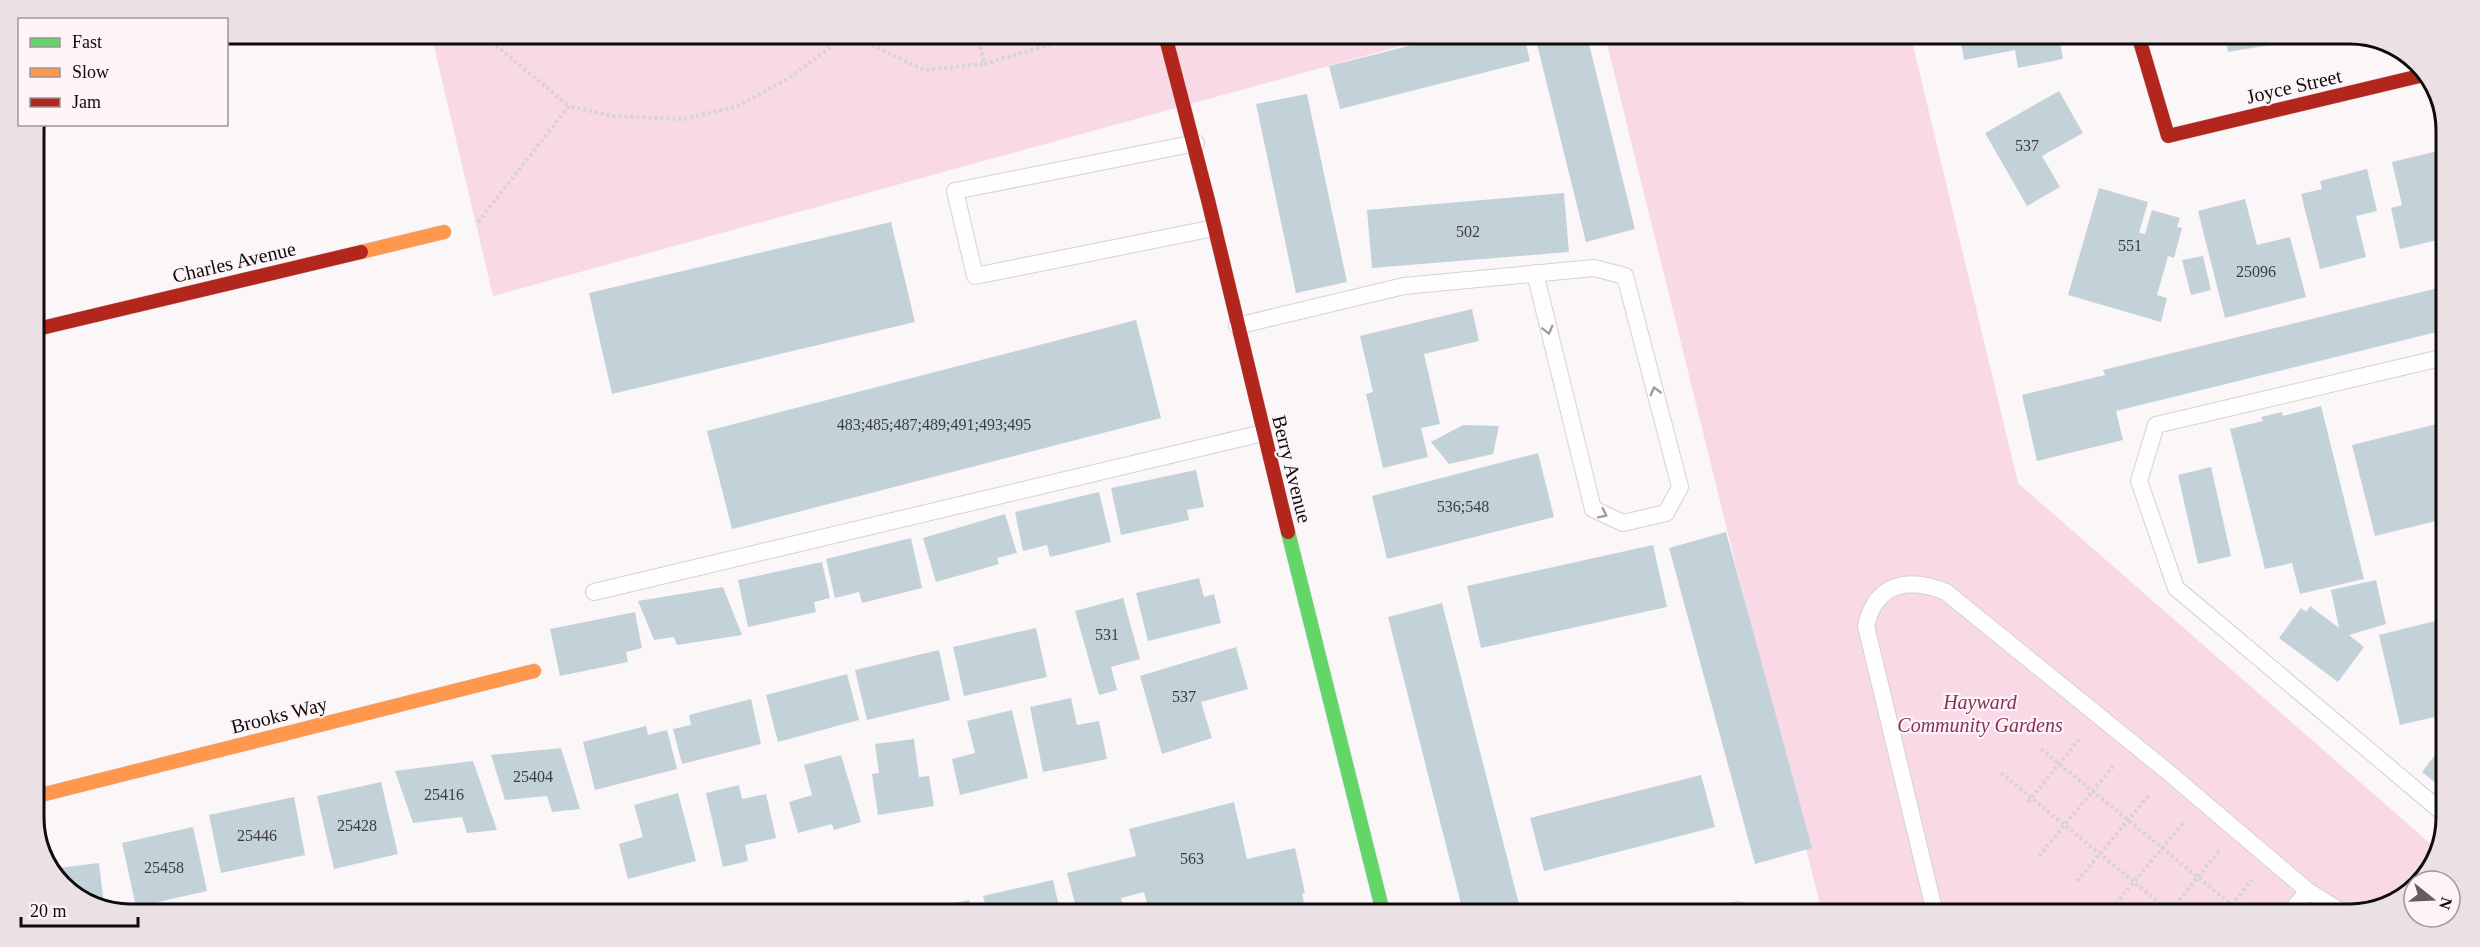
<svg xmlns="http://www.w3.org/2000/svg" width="2480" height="947" viewBox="0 0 2480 947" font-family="'Times New Roman',serif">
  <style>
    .green { fill: #f9d9e6 }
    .building { fill: #c3d2d9 }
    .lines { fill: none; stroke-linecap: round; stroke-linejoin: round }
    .lane-casing { stroke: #d6d1d3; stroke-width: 18 }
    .fast-casing { stroke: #d6d1d3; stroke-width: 15 }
    .slow-casing { stroke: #d6d1d3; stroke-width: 15 }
    .jam-casing { stroke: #d6d1d3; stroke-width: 15 }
    .path { stroke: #d6d4d4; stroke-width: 4; stroke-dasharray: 3 3; stroke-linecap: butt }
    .lane { stroke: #fefefe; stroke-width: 16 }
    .fast { stroke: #63d668; stroke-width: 14 }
    .slow { stroke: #ff974d; stroke-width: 14 }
    .jam { stroke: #b3261e; stroke-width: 14 }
    .oneway { stroke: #9e9d9d }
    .labels { text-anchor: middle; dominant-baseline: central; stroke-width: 4.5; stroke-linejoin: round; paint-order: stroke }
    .number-label { font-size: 16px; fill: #3c3d3f }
    .street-label { font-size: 20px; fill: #0f0b0c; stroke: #fef3f7 }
    .park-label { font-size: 20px; font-style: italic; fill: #843059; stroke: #fef3f7 }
    .rim { fill: none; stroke: #0f0b0c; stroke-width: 3 }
  </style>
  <rect width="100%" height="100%" fill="#fbf6f8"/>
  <g class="green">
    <path d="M431,34l1006,2 -944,260z"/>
    <path d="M1605,36l306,1 107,446 422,369 -21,29h-5v6l-5,7 -58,20 -529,-1z"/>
  </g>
  <g class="building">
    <path d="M1448,36h76l6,25 -190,48 -11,-43z"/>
    <path d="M1535,36h52l48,193 -49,13z"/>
    <path d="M1960,37h99l4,22 -45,9 -3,-18 -51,10z"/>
    <path d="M2225,38h69v3l-66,11z"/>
    <path d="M2059,91l24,42 -41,23 18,31 -33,19 -42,-73z"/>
    <path d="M1307,94l40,188 -51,11 -40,-189z"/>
    <path d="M2438,151l2,9 7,-1 -1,79 -46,11 -9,-41 11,-3 -10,-43z"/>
    <path d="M2367,169l10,42 -21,5 10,41 -46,12 -19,-75 21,-5 -2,-8z"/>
    <path d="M2099,188l49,14 -9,31 6,1 7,-24 28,8 -3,9 5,1 -8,30 -6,-2 -11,39 10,3 -6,24 -93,-27z"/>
    <path d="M1564,193l5,59 -197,16 -5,-58z"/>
    <path d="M2245,199l12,46 33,-8 16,60 -81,21 -27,-107z"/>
    <path d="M891,222l24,100 -303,72 -23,-101z"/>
    <path d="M2203,256l8,34 -20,5 -9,-35z"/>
    <path d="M2446,286l-1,44 -329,81 7,29 -86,21 -15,-66 83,-20 -2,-5z"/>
    <path d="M1472,309l7,32 -55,13 16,70 -19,4 7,29 -45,11 -17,-74 7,-2 -13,-56z"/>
    <path d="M1136,320l25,98 -429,111 -25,-98z"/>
    <path d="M2321,406l43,173 -64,15 -8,-31 -27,6 -35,-140 33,-8 -2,-4 21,-5 1,4z"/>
    <path d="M2445,422l-1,97 -69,17 -23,-91z"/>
    <path d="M1463,425l36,1 -6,28 -44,10 -18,-22z"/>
    <path d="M1538,453l16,64 -167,42 -15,-63z"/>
    <path d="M2211,467l20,89 -33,8 -20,-89z"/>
    <path d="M1196,470l8,37 -17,3 2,10 -68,15 -10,-47z"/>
    <path d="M1099,492l12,50 -61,15 -3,-12 -24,6 -8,-39z"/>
    <path d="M1005,514l12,39 -20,5 2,6 -63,18 -13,-44z"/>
    <path d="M1726,532l86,316 -57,16 -86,-316z"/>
    <path d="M911,538l11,50 -60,15 -3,-11 -24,6 -9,-39z"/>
    <path d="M1653,545l14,62 -186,41 -14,-62z"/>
    <path d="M822,562l8,36 -16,4 2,10 -68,15 -10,-47z"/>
    <path d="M1199,578l5,19 10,-3 7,29 -73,18 -12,-48z"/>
    <path d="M2376,580l10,44 -37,11 15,12 -26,35 -59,-44 22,-30 5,4 4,-6 29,22 -8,-38z"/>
    <path d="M723,587l19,48 -65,10 -3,-8 -20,3 -16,-39z"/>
    <path d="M1123,598l17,61 -29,8 6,23 -18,5 -24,-84z"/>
    <path d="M1442,603l79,309h-58l-75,-295z"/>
    <path d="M635,612l7,36 -16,4 2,10 -68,14 -10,-47z"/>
    <path d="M2443,619v96l-43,10 -21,-90z"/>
    <path d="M1036,628l11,49 -83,19 -11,-49z"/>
    <path d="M1236,647l12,42 -47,13 11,36 -50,16 -22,-78z"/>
    <path d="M939,650l11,50 -83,20 -12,-50z"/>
    <path d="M847,674l12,46 -81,22 -12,-47z"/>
    <path d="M1071,698l6,27 22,-4 8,38 -64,13 -13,-65z"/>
    <path d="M751,699l10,45 -79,20 -9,-35 18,-4 -2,-10z"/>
    <path d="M1012,710l16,68 -68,17 -8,-36 23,-6 -8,-32z"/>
    <path d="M646,726l2,9 19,-5 10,39 -82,21 -12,-48z"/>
    <path d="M914,739l5,38 10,-1 5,30 -56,9 -6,-41 7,-1 -4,-29z"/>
    <path d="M2442,746v42l-20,-16z"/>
    <path d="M561,748l19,61 -28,3 -5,-16 -42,4 -14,-45z"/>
    <path d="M841,755l20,67 -27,8 -2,-6 -34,9 -9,-31 23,-7 -8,-30z"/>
    <path d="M473,761l24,69 -30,3 -5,-16 -49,6 -18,-52z"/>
    <path d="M1701,775l14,52 -171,44 -14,-53z"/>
    <path d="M381,782l17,72 -64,15 -17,-73z"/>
    <path d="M739,785l3,14 24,-5 10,44 -31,7 3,16 -25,6 -17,-74z"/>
    <path d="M678,793l18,68 -68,18 -9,-35 24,-7 -9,-32z"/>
    <path d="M294,797l11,58 -84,18 -12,-58z"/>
    <path d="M1234,802l13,57 48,-11 10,45 -3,1 2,8 -38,9h-84l-2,-5 -31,5 -5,-19 -23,6 3,13h-47l-10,-38 69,-17 -7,-27z"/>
    <path d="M193,827l14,64 -71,16 -14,-64z"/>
    <path d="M99,863l5,42 -10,1 -41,-29 -3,-8z"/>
    <path d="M1053,880l7,31h-73l-4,-15z"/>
    <path d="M969,900l2,11h-48v-1z"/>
    <path d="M603,903l1,7h-26v-1z"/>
  </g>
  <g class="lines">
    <g class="lane-casing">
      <g id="lane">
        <path d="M1196,143l-241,48 20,85 239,-48"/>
        <path d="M1237,326l167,-40 190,-18 31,8 55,211 -14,26 -43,10 -30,-14 -58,-236"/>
        <path d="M594,592l669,-159"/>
        <path d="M2442,812l-266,-224 -37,-107 17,-56 289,-68"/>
        <path d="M1729,913l9,-3 4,3"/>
        <path d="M1935,913l-69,-287c10,-44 43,-49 80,-34l222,180 140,119 37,23"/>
        <path d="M2289,914l19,-23"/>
      </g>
    </g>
    <g class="fast-casing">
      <path id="fast" d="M1288,532l95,380"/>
    </g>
    <g class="slow-casing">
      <g id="slow">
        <path d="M361,252l83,-20"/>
        <path d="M33,797l501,-126"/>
      </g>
    </g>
    <g class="jam-casing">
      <g id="jam">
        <path d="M1165,35l43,165 80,332"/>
        <path d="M2139,38l29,98 260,-62"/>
        <path d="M33,330l328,-78"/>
      </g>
    </g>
    <g class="path">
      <path d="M482,34l87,72"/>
      <path d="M850,35l75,35 59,-6"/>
      <path d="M978,35l6,29 98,-29"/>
      <path d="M478,222l91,-116 43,10 72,3 54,-13 51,-28 58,-43"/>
      <path d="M2041,749l202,165"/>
      <path d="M2001,773l172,141"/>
      <path d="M2028,802l52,-64"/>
      <path d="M2039,856l76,-92"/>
      <path d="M2077,881l73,-87"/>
      <path d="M2108,913l76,-91"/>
      <path d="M2168,914l51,-63"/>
      <path d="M2224,914l28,-34"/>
    </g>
    <use href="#lane" class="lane"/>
    <use href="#fast" class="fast"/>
    <use href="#slow" class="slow"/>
    <use href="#jam" class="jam"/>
  </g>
  <defs><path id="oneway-chevron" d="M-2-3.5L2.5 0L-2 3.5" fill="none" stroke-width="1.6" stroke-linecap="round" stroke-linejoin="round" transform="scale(1.5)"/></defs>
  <g class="oneway">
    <use href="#oneway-chevron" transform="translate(1548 330) rotate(76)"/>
    <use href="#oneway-chevron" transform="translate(1655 391) rotate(-105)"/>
    <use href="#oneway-chevron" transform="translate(1603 514) rotate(26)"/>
  </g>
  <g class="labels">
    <g class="number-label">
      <text x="2027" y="145">537</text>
      <text x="1468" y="231">502</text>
      <text x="2130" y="245">551</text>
      <text x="2256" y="271">25096</text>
      <text x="934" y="424">483;485;487;489;491;493;495</text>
      <text x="1463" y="506">536;548</text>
      <text x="1107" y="634">531</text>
      <text x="1184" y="696">537</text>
      <text x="533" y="776">25404</text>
      <text x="444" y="794">25416</text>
      <text x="357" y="825">25428</text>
      <text x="257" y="835">25446</text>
      <text x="1192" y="858">563</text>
      <text x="164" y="867">25458</text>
    </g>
    <g class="street-label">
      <text transform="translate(2294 86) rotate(-13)">Joyce Street</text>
      <text transform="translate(234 262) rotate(-13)">Charles Avenue</text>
      <text transform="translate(1292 469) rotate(76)">Berry Avenue</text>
      <text transform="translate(279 715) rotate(-14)">Brooks Way</text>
    </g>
    <g class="park-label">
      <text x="1980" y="702">Hayward<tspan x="1980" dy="23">Community Gardens</tspan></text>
    </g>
  </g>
  <path d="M0 0H2480V947H0ZM130 44H2350A86 86 0 0 1 2436 130V818A86 86 0 0 1 2350 904H130A86 86 0 0 1 44 818V130A86 86 0 0 1 130 44Z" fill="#ebe0e4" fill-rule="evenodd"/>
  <path class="rim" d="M130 44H2350A86 86 0 0 1 2436 130V818A86 86 0 0 1 2350 904H130A86 86 0 0 1 44 818V130A86 86 0 0 1 130 44Z"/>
  <rect x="18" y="18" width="210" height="108" fill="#fef3f7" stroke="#9e9699" stroke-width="1.5"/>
  <rect x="30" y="38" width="30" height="9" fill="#63d668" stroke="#9e9699" stroke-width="1.5"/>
  <text x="72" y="48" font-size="18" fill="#0f0b0c">Fast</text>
  <rect x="30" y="68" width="30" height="9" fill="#ff974d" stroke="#9e9699" stroke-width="1.5"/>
  <text x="72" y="78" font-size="18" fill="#0f0b0c">Slow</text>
  <rect x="30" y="98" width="30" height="9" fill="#b3261e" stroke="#9e9699" stroke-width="1.5"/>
  <text x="72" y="108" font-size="18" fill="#0f0b0c">Jam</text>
  <g transform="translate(2432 899) rotate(108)"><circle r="28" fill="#fef3f7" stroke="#9e9699" stroke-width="1.5"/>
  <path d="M0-4.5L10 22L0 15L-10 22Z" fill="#625d5f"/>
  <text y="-9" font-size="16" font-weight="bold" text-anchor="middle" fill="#0f0b0c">N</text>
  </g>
  <path d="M21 917v9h117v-9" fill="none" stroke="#0f0b0c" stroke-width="3"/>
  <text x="30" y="917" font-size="18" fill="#0f0b0c" stroke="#fef3f7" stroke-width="4.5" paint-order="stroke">20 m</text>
</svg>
